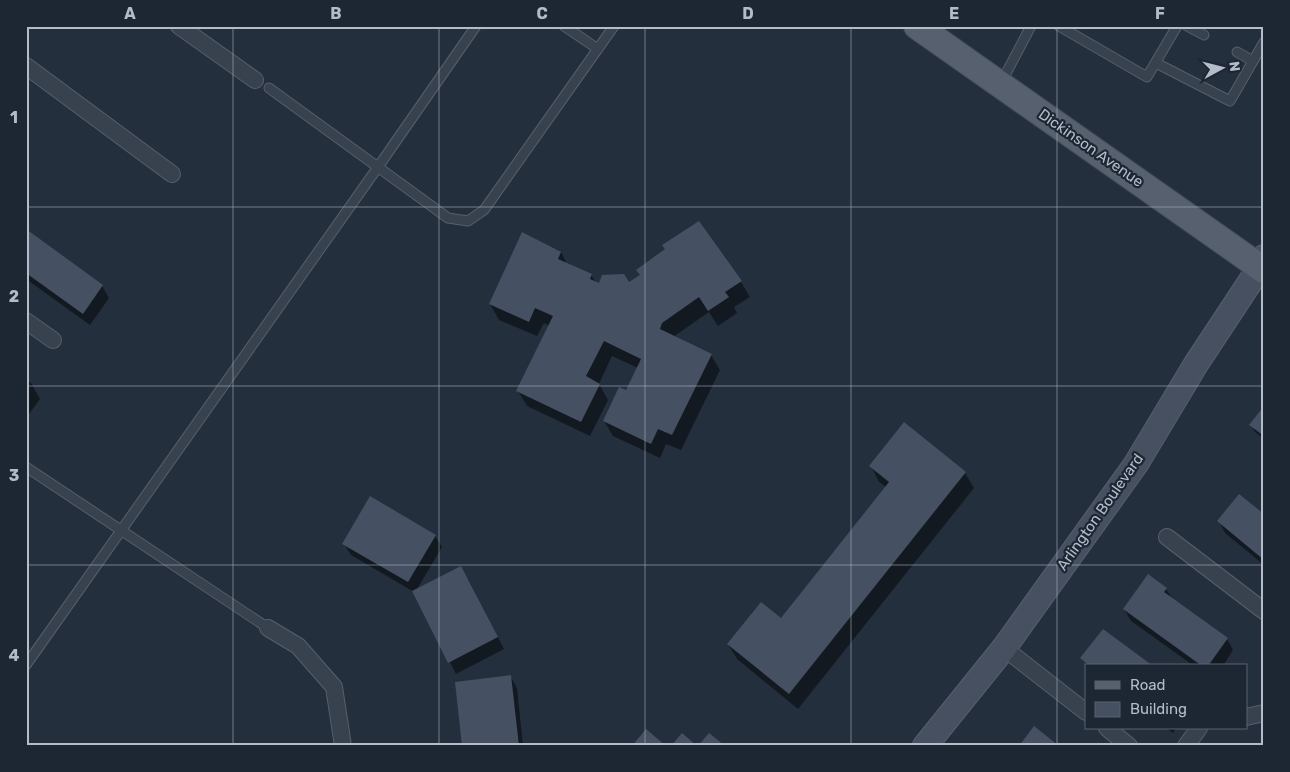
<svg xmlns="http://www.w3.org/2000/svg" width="1290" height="772" viewBox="0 0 1290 772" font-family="Rubik,sans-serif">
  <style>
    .shadow { fill: #0007 }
    .building { fill: #455162 }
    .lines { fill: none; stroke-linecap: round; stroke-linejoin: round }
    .lane-casing { stroke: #565f6c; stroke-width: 11 }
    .street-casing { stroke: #565f6c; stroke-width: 18 }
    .secondary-casing { stroke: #565f6c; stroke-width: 26 }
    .primary-casing { stroke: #414a57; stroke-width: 28 }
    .lane { stroke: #38414e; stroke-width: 9 }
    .street { stroke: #38414e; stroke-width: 16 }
    .secondary { stroke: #465061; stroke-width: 24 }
    .primary { stroke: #56606e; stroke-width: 26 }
    .grid { fill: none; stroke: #b4bcc9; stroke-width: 1; stroke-opacity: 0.55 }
    .labels { text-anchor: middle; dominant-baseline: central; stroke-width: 4.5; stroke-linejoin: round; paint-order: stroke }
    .street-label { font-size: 15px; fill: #b4bcc9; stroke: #1d2633 }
    .neatline { fill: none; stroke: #b4bcc9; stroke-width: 2 }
    .grid-label { font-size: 16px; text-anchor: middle; font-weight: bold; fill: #b4bcc9 }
  </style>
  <rect width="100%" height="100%" fill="#242f3e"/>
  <g class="shadow">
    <path d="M699,222l42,60 9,15 -16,10 3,6 -19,13 -9,-14 -36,25 38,18 9,15 -39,80 -15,-6 -6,14 -47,-22 -9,-15 23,-29 11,-24 -26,-12 -13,28 9,16 -18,36 -63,-30 -9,-15 32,-65 -6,-3 -7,13 -38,-16 -9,-16 71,-52 6,12 24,11 5,8h32l13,-7z"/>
    <path d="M26,231l76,55 7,12 -19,27 -64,-46z"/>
    <path d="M26,380l5,3 9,16 -14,19z"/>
    <path d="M1264,408v31l-9,-7 -4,-7z"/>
    <path d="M871,466l94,7 9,15 -176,221 -61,-50 -9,-15 53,-25 105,-132 -7,-5z"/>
    <path d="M1264,516v49l-39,-32 -6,-12z"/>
    <path d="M435,536l7,11 -26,44 52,-12 36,70 -48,25 -42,-82 -63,-37 -7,-11z"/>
    <path d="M1148,576l18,13 7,11 54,39 6,11 -10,16h-29l-63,-45 -7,-12z"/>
    <path d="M510,676l7,12 6,58h-59z"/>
    <path d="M1166,728h10l-3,5z"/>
  </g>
  <g class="building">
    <path d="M699,221l43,60 -17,11 4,5 -21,14 -9,-14 -37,26 -2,6 52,25 -40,81 -14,-6 -7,15 -48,-23 16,-34 7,3 15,-31 -37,-18 -18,35 14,8 -19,38 -65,-31 37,-75 -18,-8 -6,14 -40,-18 33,-72 39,20 -3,7 34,15 -2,5 9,4 3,-8 22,-1 5,8 11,-7 -4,-5 29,-21 -3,-4z"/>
    <path d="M26,229l77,56 -20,29 -57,-41z"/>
    <path d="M1264,406v30l-15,-11z"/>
    <path d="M904,422l62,50 -177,222 -62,-50 34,-42 20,16 108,-136 -20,-16z"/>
    <path d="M1239,494l25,20v46l-47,-39z"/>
    <path d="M370,496l66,39 -28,47 -66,-38z"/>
    <path d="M461,566l37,71 -50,26 -36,-72z"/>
    <path d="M1148,574l19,14 -3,4 64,46 -20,28h-6l-79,-57z"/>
    <path d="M1103,629l50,37h-63l-10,-8z"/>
    <path d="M511,675l8,71h-57l-7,-64z"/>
    <path d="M1034,726l25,20h-40z"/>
    <path d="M646,729l20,17h-34z"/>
    <path d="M682,733l15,13h-26z"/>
    <path d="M709,733l16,13h-27z"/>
  </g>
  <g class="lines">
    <g class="lane-casing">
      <g id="lane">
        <path d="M564,26l34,23"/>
        <path d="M1059,26l88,51 30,-51"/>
        <path d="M1187,26l17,9"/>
        <path d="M1237,52l16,9"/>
        <path d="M1156,63l74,38 34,-59"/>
        <path d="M1001,83l30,-57"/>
        <path d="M269,88l179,130 20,3 16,-11 130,-184"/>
        <path d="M26,467l242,161"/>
        <path d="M26,665l352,-498 98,-141"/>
      </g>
    </g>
    <g class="street-casing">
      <g id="street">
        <path d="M179,26l76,54"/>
        <path d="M26,66l146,108"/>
        <path d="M26,321l27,19"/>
        <path d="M1167,537l97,74"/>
        <path d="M268,628l30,18 36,41 9,59"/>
        <path d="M1004,648l82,64"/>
        <path d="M1246,717l18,-4"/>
        <path d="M1107,728l22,18"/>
        <path d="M1186,746l13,-18"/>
      </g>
    </g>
    <g class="secondary-casing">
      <path id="secondary" d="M925,746l79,-98 132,-184 60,-100 64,-97 4,-10"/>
    </g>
    <g class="primary-casing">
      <path id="primary" d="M917,26l347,244"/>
    </g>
    <use href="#lane" class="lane"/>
    <use href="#street" class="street"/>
    <use href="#secondary" class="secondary"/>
    <use href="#primary" class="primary"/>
  </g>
  <path class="grid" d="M233,26v720M439,26v720M645,26v720M851,26v720M1057,26v720M26,207h1238M26,386h1238M26,565h1238"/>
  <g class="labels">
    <g class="street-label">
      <text transform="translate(1091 148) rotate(35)">Dickinson Avenue</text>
      <text transform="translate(1100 512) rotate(-55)">Arlington Boulevard</text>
    </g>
  </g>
  <rect width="1290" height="772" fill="none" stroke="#1d2633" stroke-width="55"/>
  <rect x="1085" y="664" width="162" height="65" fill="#1d2633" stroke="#59626f"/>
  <rect x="1095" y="681" width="25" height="8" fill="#56606e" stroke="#59626f"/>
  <text x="1130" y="690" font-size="15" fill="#b4bcc9">Road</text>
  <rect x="1095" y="702" width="25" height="15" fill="#455162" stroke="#59626f"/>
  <text x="1130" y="714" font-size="15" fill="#b4bcc9">Building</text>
  <g transform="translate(1222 68) rotate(83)" stroke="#1d2633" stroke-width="4" paint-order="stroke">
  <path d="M0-4L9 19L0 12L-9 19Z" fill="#b4bcc9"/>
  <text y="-8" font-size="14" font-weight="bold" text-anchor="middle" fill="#b4bcc9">N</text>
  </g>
  <rect x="28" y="28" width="1234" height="716" class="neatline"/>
  <g class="grid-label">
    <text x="130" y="19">A</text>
    <text x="336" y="19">B</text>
    <text x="542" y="19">C</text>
    <text x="748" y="19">D</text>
    <text x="954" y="19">E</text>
    <text x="1160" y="19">F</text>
    <text x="14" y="123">1</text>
    <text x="14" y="302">2</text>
    <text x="14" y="481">3</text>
    <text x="14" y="661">4</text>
  </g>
</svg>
